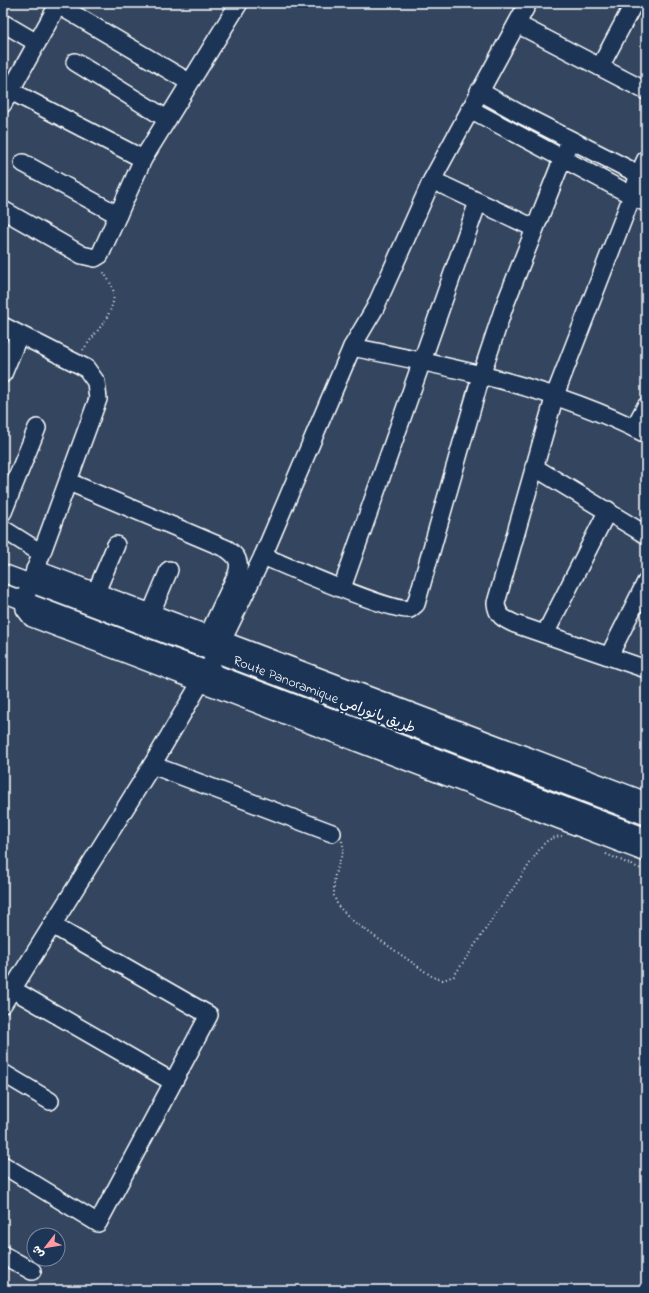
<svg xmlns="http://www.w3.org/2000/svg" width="649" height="1293" viewBox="0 0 649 1293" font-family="'Indie Flower','Playpen Sans Arabic',sans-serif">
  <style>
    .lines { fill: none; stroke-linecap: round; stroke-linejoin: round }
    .minor-casing { stroke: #fff; stroke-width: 20 }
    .path { stroke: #fff; stroke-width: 2; stroke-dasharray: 1 3; stroke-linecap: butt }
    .minor { stroke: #1d3557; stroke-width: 17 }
    .labels { text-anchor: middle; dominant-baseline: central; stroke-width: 4; stroke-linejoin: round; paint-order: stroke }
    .street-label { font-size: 14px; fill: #fff; stroke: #1d3557 }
  </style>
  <rect width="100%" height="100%" fill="#33455f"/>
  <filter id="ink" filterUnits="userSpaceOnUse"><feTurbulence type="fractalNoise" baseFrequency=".025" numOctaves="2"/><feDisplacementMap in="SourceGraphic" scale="8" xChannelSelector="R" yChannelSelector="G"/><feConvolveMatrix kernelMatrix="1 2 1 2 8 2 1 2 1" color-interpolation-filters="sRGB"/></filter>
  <g filter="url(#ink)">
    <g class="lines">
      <g class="minor-casing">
        <g id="minor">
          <path d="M58,5l131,77"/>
          <path d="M3,23l34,20"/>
          <path d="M517,24l129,67"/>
          <path d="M75,62l92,57"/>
          <path d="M600,67l34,-64"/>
          <path d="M3,87l140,72"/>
          <path d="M479,91l43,24 124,63"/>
          <path d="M3,104l56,-101"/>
          <path d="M470,109l176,94"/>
          <path d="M646,159l-7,15 -7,22 -77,199 -59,208c1,13 8,16 19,21l131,45"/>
          <path d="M23,163l95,52"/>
          <path d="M432,180l102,48"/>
          <path d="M3,210l79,45 13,3 5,-3 43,-96 96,-156"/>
          <path d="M3,326l83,42 10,14 2,17 -74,202 1,8 7,9 614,235"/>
          <path d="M352,347c100,20 202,40 294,87"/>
          <path d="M3,374l16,-39"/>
          <path d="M634,428l12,-22"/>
          <path d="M534,467l112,68"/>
          <path d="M69,482l158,67c10,7 14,13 10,25l-33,70"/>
          <path d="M3,512l34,-84"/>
          <path d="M3,529l38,24"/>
          <path d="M263,556c23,10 130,57 147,53l6,-5 65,-228 23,-69 66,-167"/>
          <path d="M35,569l611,232"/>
          <path d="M3,573l643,243"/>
          <path d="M342,588l136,-386"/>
          <path d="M96,592l20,-47"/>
          <path d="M3,593l643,244"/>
          <path d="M151,613l18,-43"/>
          <path d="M545,634l63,-124"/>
          <path d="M609,656l37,-74"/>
          <path d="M152,765l180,68"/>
          <path d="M12,989l161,93"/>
          <path d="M3,1004l149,-239 56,-95 55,-114 89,-209 23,-39 57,-128 96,-177"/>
          <path d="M3,1073l47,28"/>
          <path d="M3,1165l95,58 111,-208 -157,-90"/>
          <path d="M3,1255l29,16"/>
        </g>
      </g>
      <g class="path">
        <path d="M83,350c11,-16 35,-39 30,-61 -2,-6 -7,-13 -11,-19"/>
        <path d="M342,841l2,8 -9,25 -1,10v12l4,10 16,16 79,55 10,3 11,-4 87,-129c6,-7 11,-10 21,-11"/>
        <path d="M606,854l40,17"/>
      </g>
      <use href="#minor" class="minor"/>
    </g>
  </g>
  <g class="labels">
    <g class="street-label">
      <text transform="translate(324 695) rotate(21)">Route Panoramique طريق بانورامي</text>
    </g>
  </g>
  <rect width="649" height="1293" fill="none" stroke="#1d3557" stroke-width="16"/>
  <rect x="8" y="8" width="633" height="1277" fill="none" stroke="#fff" stroke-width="1.5" filter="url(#ink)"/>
  <g transform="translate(46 1247) rotate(239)"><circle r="19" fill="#1d3557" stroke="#77869a"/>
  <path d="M0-3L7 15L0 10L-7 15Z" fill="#ff9aa2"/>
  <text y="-6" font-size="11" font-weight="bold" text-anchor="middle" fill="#ffffff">ش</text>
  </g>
</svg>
